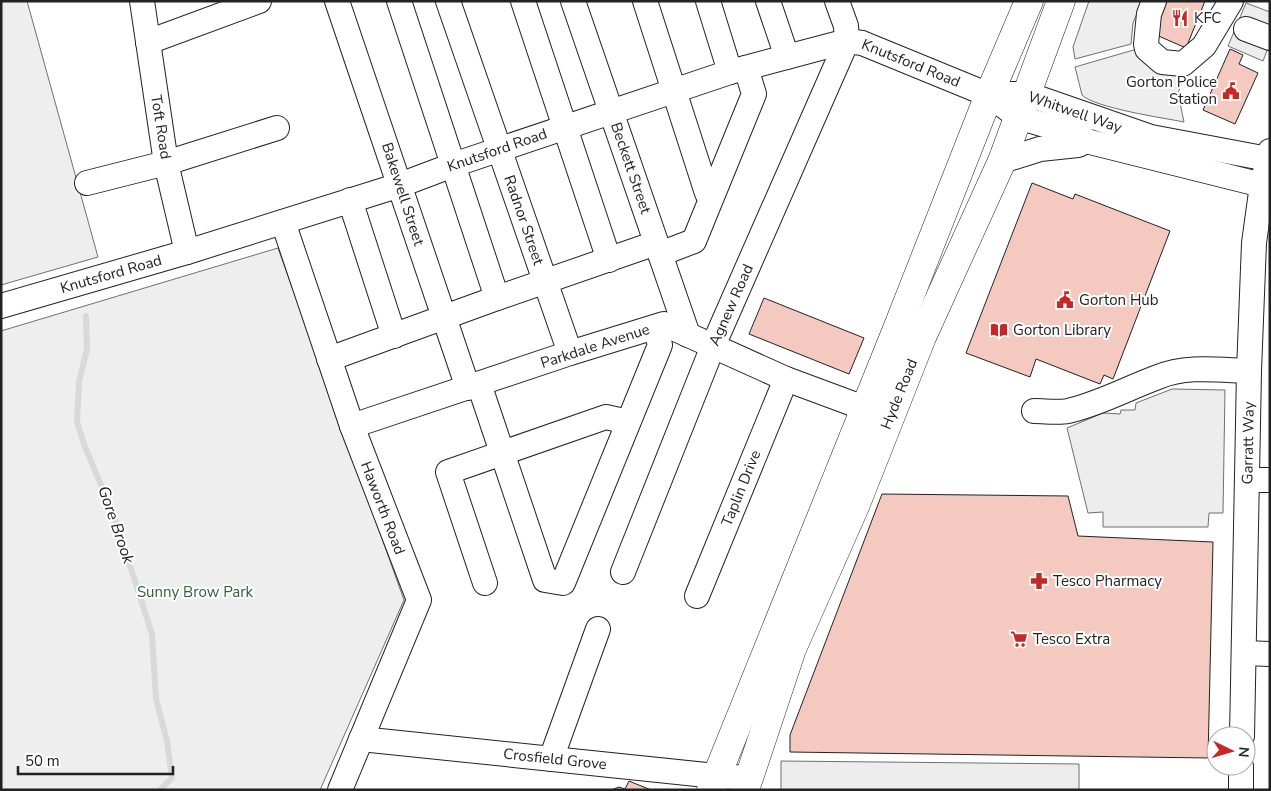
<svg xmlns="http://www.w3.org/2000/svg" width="1271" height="791" viewBox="0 0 1271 791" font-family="'Nunito Sans',sans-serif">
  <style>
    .green { fill: #eee; stroke: #6f6f6f }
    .parking { fill: #ededed; stroke: #6f6f6f }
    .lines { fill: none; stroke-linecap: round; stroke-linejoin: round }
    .stream { stroke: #d9d9d9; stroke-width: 6 }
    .building { fill: #f3c9c0; stroke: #222 }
    .minor-casing { stroke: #222; stroke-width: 26 }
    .highway-casing { stroke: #222; stroke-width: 29 }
    .minor { stroke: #fff; stroke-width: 24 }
    .highway { stroke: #fff; stroke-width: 28 }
    .labels { text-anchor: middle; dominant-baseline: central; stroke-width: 4; stroke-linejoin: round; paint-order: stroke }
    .poi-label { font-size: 15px; fill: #222; stroke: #fff; text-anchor: start }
    .street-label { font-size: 15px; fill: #222; stroke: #fff }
    .park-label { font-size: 15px; fill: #2f5e38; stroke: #fff }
    .water-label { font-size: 16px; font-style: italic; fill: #222; stroke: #fff }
  </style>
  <rect width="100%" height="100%" fill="#fff"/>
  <g class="green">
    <path d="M1,1h26l71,256 -97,28z"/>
    <path d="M1089,1h53l-9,22 -2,21 -56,15 -2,-12z"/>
    <path d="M1137,49l50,20 -9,24 6,29c-20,-4 -89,-14 -102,-27l-7,-28z"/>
    <path d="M278,248l126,352 -84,190h-319v-459z"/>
  </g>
  <g class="parking">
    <path d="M1246,3l24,9v31l-7,18 -35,-15z"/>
    <path d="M1172,389l53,1 -2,123h-14l-1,14h-105v-15l-15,1 -21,-85 36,-15 17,1 1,-4h14l1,-7z"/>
    <path d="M781,761l298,3v26h-298z"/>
  </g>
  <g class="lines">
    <path class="stream" d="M86,316l1,33 -8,33 -2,40 8,25 29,69 38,118 4,65 11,42 5,37 -12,12"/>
  </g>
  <g class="building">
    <path d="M1167,1h38l-19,47 -32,-14z"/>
    <path d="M1230,49l13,6 -4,9 19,9 -23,51 -32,-14z"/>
    <path d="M1032,183l41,16 2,-5 95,37 -57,148 -9,-4 -4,9 -64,-25 -6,18 -64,-24z"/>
    <path d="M764,298l100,40 -15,36 -100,-40z"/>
    <path d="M882,494l186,2 10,40 135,6 -5,216 -418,-6v-17z"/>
    <path d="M629,781l22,9h-40l8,-3 6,2z"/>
  </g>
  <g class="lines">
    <g class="minor-casing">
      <g id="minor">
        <path d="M142,1l24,162 21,89"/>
        <path d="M337,1l131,387"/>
        <path d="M399,1l98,297"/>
        <path d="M448,1l122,352"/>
        <path d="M523,1l86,259"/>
        <path d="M573,1l115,334"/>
        <path d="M645,1l62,192 5,2"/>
        <path d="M708,1l22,71"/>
        <path d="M768,1l19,56"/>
        <path d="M1154,1l-5,13 -3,30 1,5 15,13 21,2 21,-18 27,-45"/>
        <path d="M1246,29l24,9"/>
        <path d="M148,42l111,-41"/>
        <path d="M1009,94h18l124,43 117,22"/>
        <path d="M1002,161l38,-12 38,-4 8,-4"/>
        <path d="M87,183l79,-20 111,-35"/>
        <path d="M350,200l44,136"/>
        <path d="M283,222l69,204 67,174 -79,190"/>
        <path d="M660,254l34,-13 60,-147 -8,-26"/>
        <path d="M1,306l186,-54 213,-67 53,-20 277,-93 117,-31 15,2 127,52 29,22 64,19 4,5 176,44"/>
        <path d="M329,359l168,-61 159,-55"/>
        <path d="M479,384l66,196 18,3 97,-238 -5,-18"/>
        <path d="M1034,411c11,0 24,2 34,0 31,-7 60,-23 90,-34 28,-12 61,-7 91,-6"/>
        <path d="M352,426l218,-73 94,-29 122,55 97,36"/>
        <path d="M1247,480h23"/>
        <path d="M623,572l90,-226 134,-305 -1,-15 -9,-25"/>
        <path d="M485,583l-37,-111 158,-55 22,5"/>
        <path d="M697,596l89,-217"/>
        <path d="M1244,653l26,1"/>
        <path d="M1242,736l7,-365 5,-128 8,-58 8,-34"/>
        <path d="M361,739l355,37 33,2"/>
        <path d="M551,759l47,-130"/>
        <path d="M1241,790v-24"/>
      </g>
    </g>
    <g class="highway-casing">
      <g id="highway">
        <path d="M711,790l186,-461 92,-234 40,-94"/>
        <path d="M745,790l47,-141 64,-145 66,-167 80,-176 59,-160"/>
      </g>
    </g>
    <use href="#minor" class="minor"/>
    <use href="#highway" class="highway"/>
  </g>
  <defs>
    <g id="restaurant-bare" transform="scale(1.35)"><path d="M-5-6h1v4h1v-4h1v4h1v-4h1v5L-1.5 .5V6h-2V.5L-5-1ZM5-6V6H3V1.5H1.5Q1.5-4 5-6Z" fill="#c62828" stroke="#fff" stroke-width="2.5" paint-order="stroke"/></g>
    <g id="civic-bare" transform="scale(1.35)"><path d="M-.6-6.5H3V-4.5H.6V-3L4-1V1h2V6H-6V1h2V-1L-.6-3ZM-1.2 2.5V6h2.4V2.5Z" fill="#c62828" stroke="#fff" stroke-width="2.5" paint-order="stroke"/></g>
    <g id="library-bare" transform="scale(1.35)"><path d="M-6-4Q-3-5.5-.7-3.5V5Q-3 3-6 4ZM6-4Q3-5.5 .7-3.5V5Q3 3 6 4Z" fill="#c62828" stroke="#fff" stroke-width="2.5" paint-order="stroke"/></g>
    <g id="pharmacy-bare" transform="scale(1.35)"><path d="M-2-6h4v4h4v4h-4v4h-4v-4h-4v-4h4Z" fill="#c62828" stroke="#fff" stroke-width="2.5" paint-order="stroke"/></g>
    <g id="supermarket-bare" transform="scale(1.35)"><path d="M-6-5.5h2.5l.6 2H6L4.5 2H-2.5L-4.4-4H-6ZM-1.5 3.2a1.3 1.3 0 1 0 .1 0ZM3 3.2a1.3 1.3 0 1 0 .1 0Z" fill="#c62828" stroke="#fff" stroke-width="2.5" paint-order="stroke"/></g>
  </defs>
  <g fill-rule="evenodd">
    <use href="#restaurant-bare" x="1180" y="18"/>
    <use href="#civic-bare" x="1231" y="91"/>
    <use href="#civic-bare" x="1065" y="300"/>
    <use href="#library-bare" x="999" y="330"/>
    <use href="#pharmacy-bare" x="1039" y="581"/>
    <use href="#supermarket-bare" x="1019" y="639"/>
  </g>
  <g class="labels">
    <g class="poi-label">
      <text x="1194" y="18">KFC</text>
      <text x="1217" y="82" text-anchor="end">Gorton Police<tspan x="1217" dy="17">Station</tspan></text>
      <text x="1079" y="300">Gorton Hub</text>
      <text x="1013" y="330">Gorton Library</text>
      <text x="1053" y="581">Tesco Pharmacy</text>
      <text x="1033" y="639">Tesco Extra</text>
    </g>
    <g class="street-label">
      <text transform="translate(911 63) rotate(22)">Knutsford Road</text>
      <text transform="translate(1075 112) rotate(19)">Whitwell Way</text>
      <text transform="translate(161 127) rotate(81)">Toft Road</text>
      <text transform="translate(497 150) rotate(-19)">Knutsford Road</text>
      <text transform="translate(631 168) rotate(71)">Beckett Street</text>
      <text transform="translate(403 194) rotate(72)">Bakewell Street</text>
      <text transform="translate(524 220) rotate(71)">Radnor Street</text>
      <text transform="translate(111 274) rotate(-16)">Knutsford Road</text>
      <text transform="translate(731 305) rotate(-66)">Agnew Road</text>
      <text transform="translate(595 346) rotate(-18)">Parkdale Avenue</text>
      <text transform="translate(899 394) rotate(-68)">Hyde Road</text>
      <text transform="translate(1248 443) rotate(-89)">Garratt Way</text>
      <text transform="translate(741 488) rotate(-68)">Taplin Drive</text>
      <text transform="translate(383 508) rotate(69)">Haworth Road</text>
      <text transform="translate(555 759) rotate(6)">Crosfield Grove</text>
    </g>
    <g class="park-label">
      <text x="195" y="592">Sunny Brow Park</text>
    </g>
    <g class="water-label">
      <text transform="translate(116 525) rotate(71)">Gore Brook</text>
    </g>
  </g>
  <rect width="1271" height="791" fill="none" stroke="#222222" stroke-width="5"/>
  <g transform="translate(1231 751) rotate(95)"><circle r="24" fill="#ffffff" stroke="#a7a7a7"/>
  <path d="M0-4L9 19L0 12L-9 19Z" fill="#c62828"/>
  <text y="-8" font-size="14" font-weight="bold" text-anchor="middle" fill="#222222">N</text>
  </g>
  <path d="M18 766v8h155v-8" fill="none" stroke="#222222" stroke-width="2.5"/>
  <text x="25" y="766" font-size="15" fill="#222222" stroke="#ffffff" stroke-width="4" paint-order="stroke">50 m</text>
</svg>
